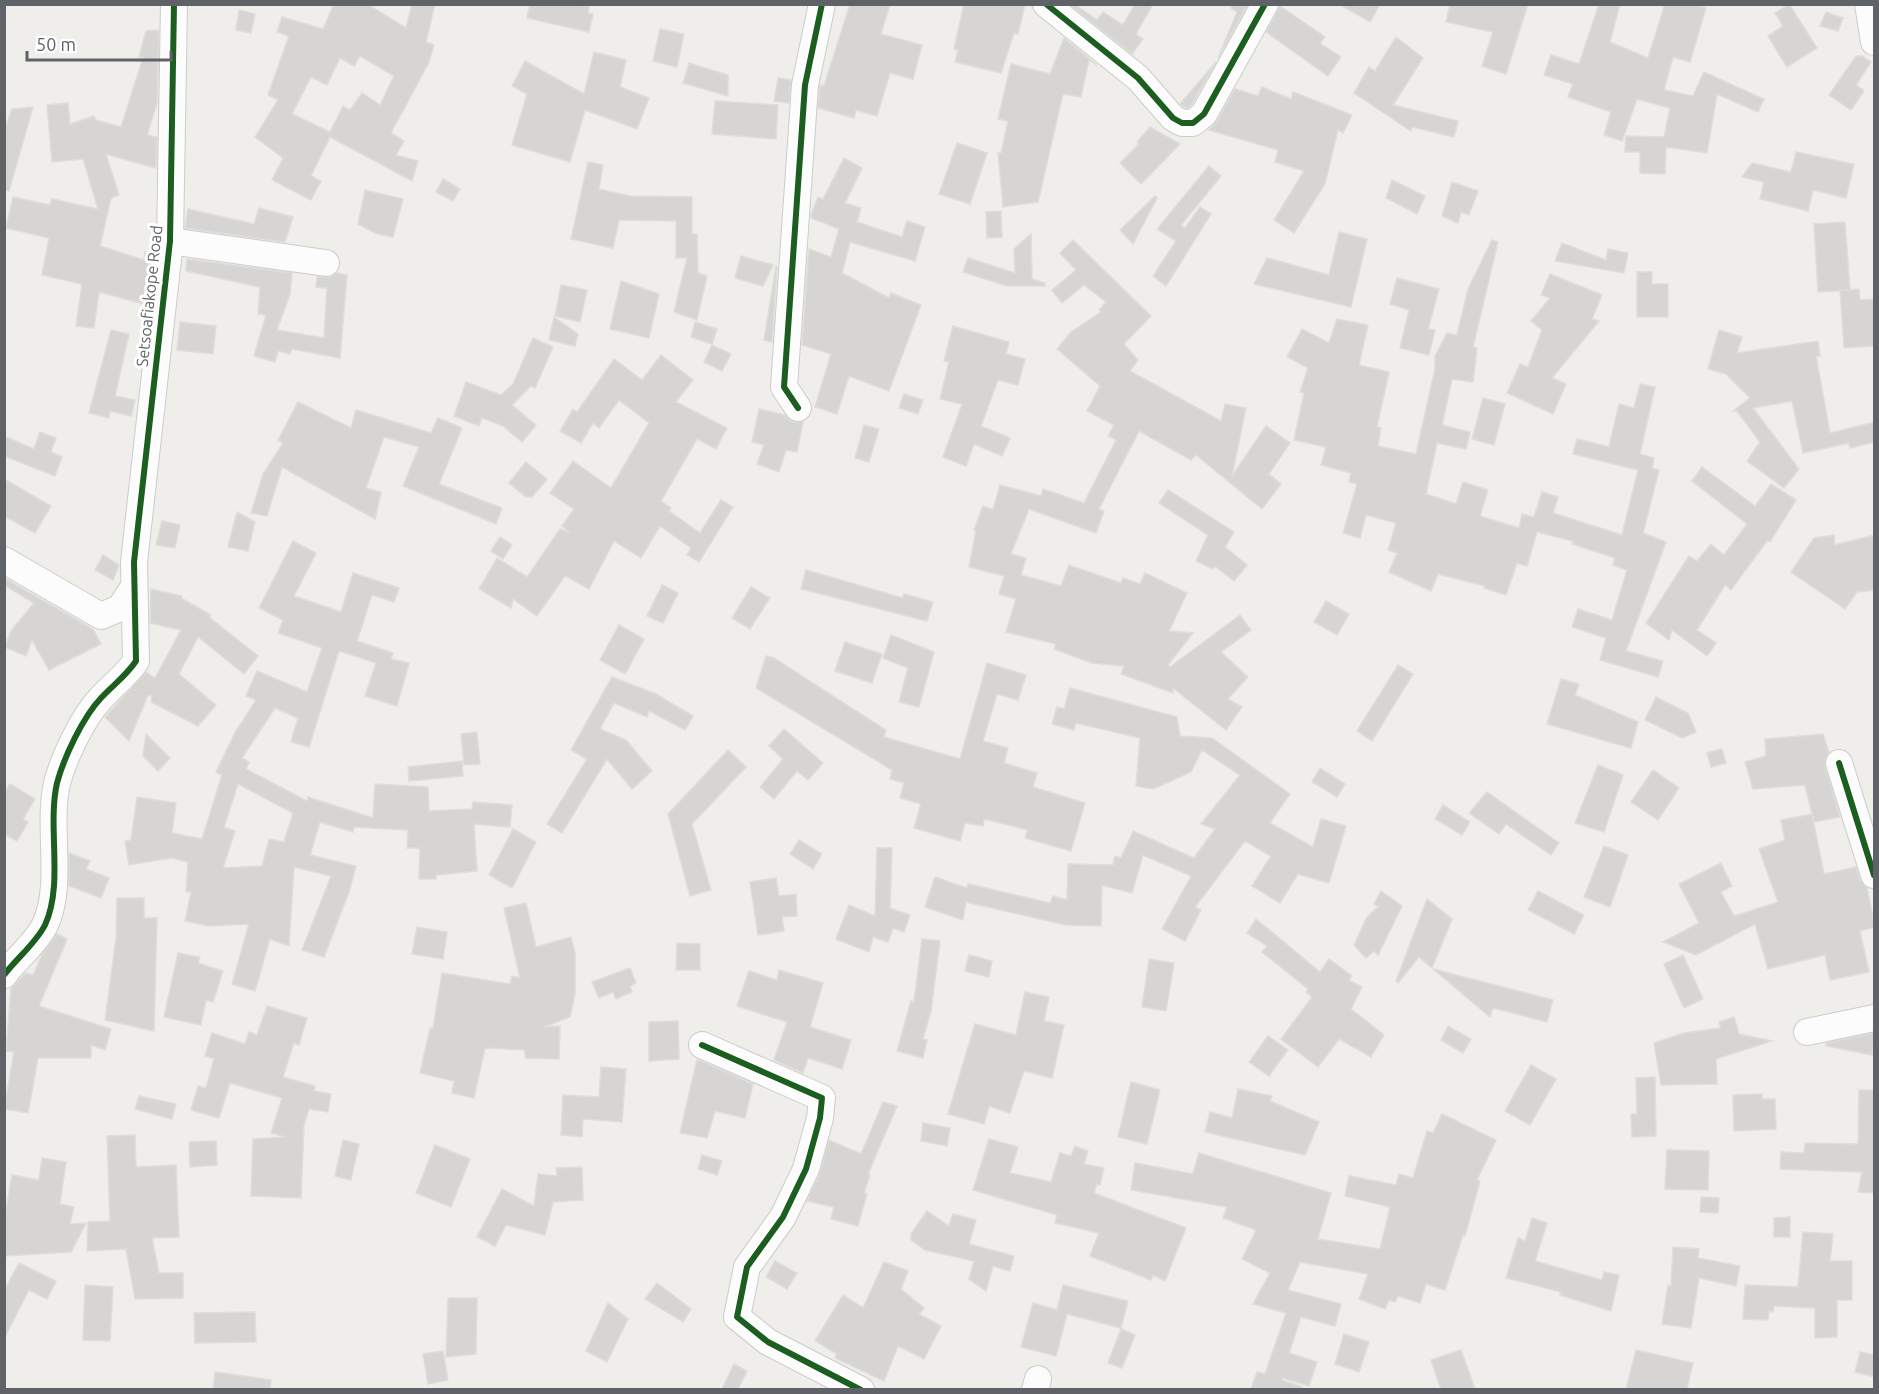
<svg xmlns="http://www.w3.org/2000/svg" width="1879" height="1394" viewBox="0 0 1879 1394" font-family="Ubuntu,sans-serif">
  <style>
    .building { fill: #d6d5d3; stroke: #deddd9; stroke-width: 1.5; fill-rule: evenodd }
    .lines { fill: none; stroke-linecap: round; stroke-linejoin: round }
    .minor-casing { stroke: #cbcccc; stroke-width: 28 }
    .minor { stroke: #fdfcfc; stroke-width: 26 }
    .cycleway-casing { stroke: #fff; stroke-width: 10 }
    .cycleway { stroke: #1b5e20; stroke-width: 6 }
    .labels { text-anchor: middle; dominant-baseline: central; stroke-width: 6; stroke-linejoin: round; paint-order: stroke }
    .street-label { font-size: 16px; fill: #5f6368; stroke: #fff }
  </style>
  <rect width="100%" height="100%" fill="#efeeea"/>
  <g class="building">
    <path d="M334,4h33l39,24 6,-24h23l-9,38 8,3 -5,17 -38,71 13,8 -8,14 22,6 -6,20 -82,-44 -19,39 10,5 -10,19 -39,-20 11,-22 -28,-21 23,-37 -10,-5 21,-59 -12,-4 5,-15 41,12zM360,56l34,20 -14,29 -18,-12 -12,17 -7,-4 -13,26 -38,-18 19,-37 16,8 13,-27 14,8z"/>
    <path d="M530,4l59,2 -1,7 5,1 -4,18 -62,-14z"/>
    <path d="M850,4h40l-9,30 41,11 -9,34 -23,-6 -13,43 -21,-6 -2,8 -36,-10 2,-23 4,1z"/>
    <path d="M964,4h61l-7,30 -4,-1 -13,40 -46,-11 3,-12 -4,-1z"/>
    <path d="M1074,4l23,16 6,-8 20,13 12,-21h18l-17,30 7,5 -11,15 -60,-48z"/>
    <path d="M1233,4h15l-30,54 19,-46 -6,-4z"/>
    <path d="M1339,4h41l-10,18z"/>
    <path d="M1450,4h78l-22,70 -24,-8 11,-34 -47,-10z"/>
    <path d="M1599,4h21l-10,38 38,16 17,-54h30l11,4 -16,54 -17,-5 -9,33 29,6 11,-24 60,27 -6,13 -41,-18 -10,59 -41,-6 -1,27 -25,-1v-21h-15l1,-16 38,1 6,-29 -33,-9 -15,42 -18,-6 7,-23 -43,-15 5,-13 -29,-9 7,-20 28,9z"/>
    <path d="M1789,4l28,44 -30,19 -19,-31 15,-10 -8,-13z"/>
    <path d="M1280,6l45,31 -5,6 21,14 -13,19 -62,-44z"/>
    <path d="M239,10l16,4 -4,19 -15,-3z"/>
    <path d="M1826,12l17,6 -5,13 -18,-5z"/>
    <path d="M660,29l24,5 -7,33 -24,-6z"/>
    <path d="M159,30l-2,73 -10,32 10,2 -1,28 -1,3 -49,-14 13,41 -8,3 -11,48 44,14 1,-8 9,1 -6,52 -49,-13 -5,36 -18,-2 6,-42 -40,-9 7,-37 -43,-10 7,-31 37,8 2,-6 46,10 -15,-50 -31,3 -5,-57 21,-2 2,21 24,-8 2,4 25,7 22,-69 -4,-1 7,-26z"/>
    <path d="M1396,37l27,21 -30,47 65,16 -4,16 -42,-10 -1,4 -57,-38 15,-26 6,4z"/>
    <path d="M1064,38l33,27 -8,-5 -8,37 -18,-3 -25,108 -35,5 -5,-54h3l7,-32 -10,-2 13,-55 39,10z"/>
    <path d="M594,52l32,8 -6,27 29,11 -12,31 -52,-19 -15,52 -58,-17 15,-51 -15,-8 13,-25 59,33z"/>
    <path d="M1856,56h6l9,6 -15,23 8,6 -13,19 -22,-15z"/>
    <path d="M1216,62l-24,42 -4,4 -5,-2 -3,-2z"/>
    <path d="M689,63l39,12v21l-45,-13z"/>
    <path d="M778,78l13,2 -2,23 -15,-2z"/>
    <path d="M1262,87l29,12 2,-7 59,23 -9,18 -5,-3 -13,54 -31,49 -20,-13 30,-49 -29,-9 3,-12 -69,-20 8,-9 18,-32 23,7z"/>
    <path d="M715,101l63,4 -2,34 -64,-5z"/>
    <path d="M33,107l-24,84 -5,-1v-59l8,-22z"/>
    <path d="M1150,127l30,17 -39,40 -21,-21 19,-19 -2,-2z"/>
    <path d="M957,143l30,10 -17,51 -31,-10z"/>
    <path d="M1796,152l58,12 -8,34 -33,-8 -5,21 -48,-12 4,-17 -22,-5 10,-14 39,9z"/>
    <path d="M844,158l18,10 -17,35 16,5 -4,14 45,15 5,-16 18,6 -10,34 -65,-19 -8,31 47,25 2,-5 30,12 -32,86 -40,-15 -12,38 -22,-7 16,-53 -29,-9 7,-96 22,8 8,-28 -28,-11v-3l7,-18 5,2z"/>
    <path d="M588,162l15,3 -4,24 31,7 62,1v37h5l1,39 9,3 -10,44 -23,-8 13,-54h-11v-37l-57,-1 -6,28 -42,-9z"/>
    <path d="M1209,166l12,10 -40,49 4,3 15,-21 11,7 -45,72 -13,-10 23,-35 -19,-12z"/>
    <path d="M443,179l17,10 -7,12 -17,-9z"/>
    <path d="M1392,180l33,16 -8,18 -31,-16z"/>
    <path d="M1452,182l26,9 -9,24 -8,-3 -3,11 -16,-7z"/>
    <path d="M365,190l38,9 -10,38 -18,-4 -17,-9z"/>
    <path d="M1155,196l2,2 -24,46 -13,-14z"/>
    <path d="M259,208l34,9 -8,25 -100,-14 3,-19 66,15z"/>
    <path d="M1001,211l1,26 -15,1 -1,-26z"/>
    <path d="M1845,222l5,68 9,-1 1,11 15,-1v47l-31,2 -4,-58h9l-31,2 -4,-68z"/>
    <path d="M1339,232l28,7 -16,68 -97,-23 13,-26 62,17z"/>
    <path d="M1031,234l1,45 13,4v3h-38l-44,-14 5,-14 47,15 -1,-24z"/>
    <path d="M1073,240l78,76 -27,28 14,16 -8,11 91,50 4,-17 21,4 -14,68 34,-50 24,17 -21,31 12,10 -19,25 -66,-54 -5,5 -52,-29 -40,78 5,2 -8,22 -67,-24 -18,45 15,4 -5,17 40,11 8,-21 52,18 2,-5 17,6 5,-11 42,20 -18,38 24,2 -25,32 2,2 70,-52 11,15 -30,22 27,25 -20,22 14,8 -16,23 -53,-42v5l-52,-19 3,-8 -32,-3 -38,-14 2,-5 -50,-12 10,-33 -17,-5 5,-18 -35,-9 7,-36 -2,-1 9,-24 10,4 7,-25 41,11 2,-7 41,14 32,-63 -8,-4 6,-11 -27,-14 13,-25 -43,-37 14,-17 30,-20 -2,-2 7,-8 -22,-17 -22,18 -10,-13 24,-20 -16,-17z"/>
    <path d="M1492,240l6,2 -25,105 4,1 -4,34 -21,-3 -10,46 28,7 -4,17 -29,-6 -11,51 30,10 7,-22 25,8 -8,26 39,12 3,-14 12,3 8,-25 16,5 -5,16 69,22 16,-65 -65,-16 4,-15 32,8 10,-43 15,4 6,-24 15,3 -15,67 14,4 -2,10 7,2 -16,63 23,9 -40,109 37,10 -5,16 -58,-17 6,-22 -34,-11 6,-18 34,11 15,-50 -14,-5 2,-7 -43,-14 1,-3 -36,-9 -10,34 -10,-3 -11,32 -22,-7 1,-2 -47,-12 -7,17 -42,-19 8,-19 -9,-3 8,-27 -30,-8 -6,23 -17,-5 14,-49 -8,-2 2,-9 -30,-8 5,-18 -32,-7 10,-47 -4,-1 8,-24 -21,-11 15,-28 27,14 8,-24 31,6 -9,40 30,7 -12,55 4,1 -3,18 38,8 19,-85v-13l12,-23 10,2 11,-46z"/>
    <path d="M1562,243l44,17 2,-11 20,4 -4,20 -69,-12z"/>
    <path d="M741,256l32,9 -10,21 -28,-8z"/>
    <path d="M187,259l105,14 -2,21 -13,36 47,8 3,-50 -11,-1 1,-10h14l6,-4 10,2 -7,83 -48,-9 -2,5 -12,-3 -3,11 -21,-6 12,-41 -8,-1 2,-27 -74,-16z"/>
    <path d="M776,266l1,1 -5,75 -8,-2z"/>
    <path d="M1637,272h15v12h16v33h-31z"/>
    <path d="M1550,274l52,21 -10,24 7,2 -47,57 14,6 -13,30 -46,-21 13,-29 8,3 14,-37 -11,-9 19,-23 -9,-3z"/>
    <path d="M1397,278l42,11 -11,40 7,1 -6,25 -29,-7 9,-38 -19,-6z"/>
    <path d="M621,281l38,13 -10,44 -39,-9z"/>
    <path d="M561,285l26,5 -7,32 -25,-6z"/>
    <path d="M554,317l24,17 -3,12 -26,-6z"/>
    <path d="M180,322l36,4 -3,28 -36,-4z"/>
    <path d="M695,322l22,7 -5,15 -21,-7z"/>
    <path d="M953,326l56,16 -3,12 19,5 -7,26 -20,-5 -17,46 29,12 -8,18 -28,-12 -8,22 -23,-9 19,-53 -22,-5 9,-37 -5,-1z"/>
    <path d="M111,330l18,4 -14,62 20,4 -4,16 -21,-5 -1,7 -20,-5z"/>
    <path d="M1719,330l23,7 -5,16 81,-12 2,15h-4l14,77 45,-11v20l-25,6 -1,-5 -46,10 -11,-52 -39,7 46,61 -15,19 -37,-27 13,-19 -23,-31h-4l17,-13 -24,-24 -18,-5z"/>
    <path d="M533,338l20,9 -18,41 -4,-2 -19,19 24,20 -14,17 -19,-16 -21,-8 -3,8 -25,-10 12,-34 35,13 12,-11z"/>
    <path d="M712,345l19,9 -9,17 -18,-9z"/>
    <path d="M661,355l32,25 -17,22 51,26 -11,21 -19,-10 -36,62 10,7 -2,3 31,22 21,-33 12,7 -34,55 -12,-7 4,-7 -31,-22 -19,32 -27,-17 -25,48 -24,-13 -28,40 -24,-17 -2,9 -32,-19 18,-31 30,19 33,-48 10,4 -8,-7 12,-17 -24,-16 23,-32 38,27 38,-65 -30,-23 -20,28 -6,-5 -12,20 -21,-12 13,-22 4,3 37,-53 28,21z"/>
    <path d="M904,394l19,6 -5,14 -19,-6z"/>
    <path d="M1483,398l22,6 -11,41 -22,-6z"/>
    <path d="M298,402l53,26 5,-18 75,23 7,-15 24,10 -23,56 63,24 -6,16 -93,-38 16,-39 -35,-10 -18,51 15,4 -6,27 -93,-52 -15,49 -16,-3 12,-39 20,-31 -5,-3z"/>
    <path d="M759,409l26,6 7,7h11l-6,30 -11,-2 -7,22 -22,-8 7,-19 -12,-3z"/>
    <path d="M864,425l15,4 -10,33 -14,-4z"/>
    <path d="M40,432l16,6 -5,14 11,5 -7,19 -51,-20v-20l30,13z"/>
    <path d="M526,462l21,17 -15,18h-6l-17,-14z"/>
    <path d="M1702,467l53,39 16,-22 25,16 -26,42 -3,-1 -36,49 -6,-5 -28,45 19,13 -9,13 -35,-26 -3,10 -23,-17 43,-67 8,5 14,-17 13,11 23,-31 -55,-43z"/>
    <path d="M4,479l47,27 -16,27 -31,-17z"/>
    <path d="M1168,490l66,42 -9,15 22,18 -13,16 -19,-15 -2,3 -17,-8 12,-26 -49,-32z"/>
    <path d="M237,512l18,10 -7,29 -20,-4z"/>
    <path d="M162,521l18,4 -5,23 -19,-3z"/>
    <path d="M1834,535l1,10 40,-10v55l-18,2 -12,17 -54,-37 23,-34z"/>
    <path d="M500,537l12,8 -9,14 -12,-8z"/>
    <path d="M293,541l23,12 -22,43 47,16 12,-39 46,15 -5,14 -22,-7 -15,46 36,12 -2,6 18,4 -12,43 -32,-10 11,-33 -37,-12 -30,96 -18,-5 7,-24 -23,-10 -33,50 7,4 -3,7 61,32 1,-4 65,21 2,-34 53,3 1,24 43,-2 1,-7 39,3 -2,22 -36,-3 3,47 -41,4v4h-17l1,-31h-13l1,-18 -54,-3 -1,5 -33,-10 -10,33 46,11 -7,26 -25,65 -22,-7 29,-74 -37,-9 -5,79 -19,-7 -15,52 -23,-7 17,-60 -41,2 -23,-5 6,-29h-5l2,-30 -17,-4 -42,7 -4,-24 6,-1 6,-43 39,6 -4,30 30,6 20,-64 -6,-3 20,-41 20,-31 -10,-4 11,-25 50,21 15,-44 -44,-15 5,-13 -24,-12zM238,784l55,29 -9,29 -15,-3 -7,27 -39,2 12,-37 -11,-4z"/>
    <path d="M103,555l16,10 -6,15 -18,-10z"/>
    <path d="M806,570l97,28 1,-4 29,8 -6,19 -126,-32z"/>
    <path d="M4,578l89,51 8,15 -52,26 -17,-30 -6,16 -21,-9 6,-16 23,-28 -30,-18z"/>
    <path d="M662,585l16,8 -15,30 -16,-7z"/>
    <path d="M751,587l19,11 -20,31 -18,-11z"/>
    <path d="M151,589l31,7 -1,2 30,17 -2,2 49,39 -14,18 -46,-37 -19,37 37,31 -18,21 -47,-24 1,-6 -4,-1 -19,46 -24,-24 41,-45 9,6 26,-48 -31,-7z"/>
    <path d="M1326,601l23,13 -12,21 -23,-13z"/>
    <path d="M619,625l25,14 -19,35 -25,-14z"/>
    <path d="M891,635l43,17 -15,55 -20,-5 9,-34 -25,-10z"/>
    <path d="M845,642l37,12 -10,29 -37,-12z"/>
    <path d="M766,656l8,2 112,72 -2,7 76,22 27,-96 39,12 -8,25 -21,-6 -14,47 25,7 -4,15 33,10 -4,14 52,16 -14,48 -46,-13 3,-8 -44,-11 -1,7 -18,-3 -5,18 -46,-13 7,-24 -21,-6 4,-15 -14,-4 2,-9 -136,-82z"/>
    <path d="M1398,665l15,9 -41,67 -15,-10z"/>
    <path d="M612,677l44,17 37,22 -8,14 -36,-19 -2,6 -33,-14 -14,26 26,11 26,31 -20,18 -25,-30 -45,74 -15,-9 40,-65 -16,-9z"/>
    <path d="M1561,679l18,5 -4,11 63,27 -7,26 -84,-24z"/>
    <path d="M1070,688l107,29 3,19 32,2 78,56 -20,29 43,24 8,-28 25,7 -17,57 -31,-9 -18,29 -28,-17 19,-30 -26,-15 -50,66 6,3 -16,31 -23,-12 29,-53 -48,-21 -11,38 -30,-8 -1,41 -35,-1 -100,-23 -3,18 -38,-13 10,-30 32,11 1,-4 82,19 3,-7 14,4 1,-36 45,1 2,-9 6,2 12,-27 61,27 21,-29 -14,-5 39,-49 -38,-25 -11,22 -38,17 -17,-3 4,-48 -64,-15 -2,7 -22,-6 5,-17 7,2z"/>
    <path d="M1656,697l32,16 8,19 -14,6 -37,-18z"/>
    <path d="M784,729l39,34 -15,17 -11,-9 -23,28 -14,-12 23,-28 -14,-13z"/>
    <path d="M477,732l3,32 -16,1 -3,-31z"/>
    <path d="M146,734l24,24 -12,13 -15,-15z"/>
    <path d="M1823,734l6,18 -4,7v8l15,50 -26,5 -9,-37 -52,4 -8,-27 21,-6 -1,-17z"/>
    <path d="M1722,749l4,14 -15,4 -4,-14z"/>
    <path d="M728,750l18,17 -54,57 19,66 -21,6 -22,-82z"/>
    <path d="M462,761l1,15 -54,5 -1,-14z"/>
    <path d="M1598,765l25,10 -19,57 -29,-9z"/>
    <path d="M1320,768l25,16 -8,13 -25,-15z"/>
    <path d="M1653,770l26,18 -21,32 -27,-18z"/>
    <path d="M10,784l25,15 -12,20 5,3 -11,19 -13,-7v-41z"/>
    <path d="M1487,792l72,51 -8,12 -45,-31 -7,10 -30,-21z"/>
    <path d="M1443,805l27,17 -8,13 -27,-16z"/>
    <path d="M1812,814l12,60 32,-7 4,13 7,8 8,39 -15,4 9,41 -39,8 -5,-25 -57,14 -13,-45 -59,31 -33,-13 36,-19 -20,-39 42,-21 11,23 -11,6 13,24 44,-14 -19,-53 26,-9 -4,-20z"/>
    <path d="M513,829l23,13 -24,46 -23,-13z"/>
    <path d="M799,840l23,14 -9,15 -23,-15z"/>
    <path d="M1604,846l24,9 -18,52 -26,-10z"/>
    <path d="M877,848h15l-2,60 20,7 -6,17 -11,-4 -5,14 -15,-5 -4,15 -33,-13 13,-34 26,11z"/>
    <path d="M69,853l21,8 -4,8 23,9 -8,20 -32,-12z"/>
    <path d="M776,878l3,18 17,-2 1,22 -15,1 2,14 -26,4 -8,-53z"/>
    <path d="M1381,891l21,15 -24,49 -4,-4 -8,7 -12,-13 13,-28 11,-10 -4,-3z"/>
    <path d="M1538,891l46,24 -10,19 -46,-24z"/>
    <path d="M117,898h27v20h13l-3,113 -49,-11 11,-81z"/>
    <path d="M1427,899l25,20 -20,49 -13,-11 -21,26 -2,-2z"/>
    <path d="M526,903l10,44 35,-10 4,16v41l-5,23 -26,10 16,-1 -1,33 -34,-1v-8l-40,-2 -11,50 -22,-5 2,-12 -34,-8 10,-45h3l9,-55 68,11 2,-8 8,2 -16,-70z"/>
    <path d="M1256,919l64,53 9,-13 23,17 -3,4 13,7 -11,22 33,26 -13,22 -32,-18 -21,28 -37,-28 31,-42 -6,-5 2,-3 -46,-37 5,-6 -20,-13z"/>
    <path d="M417,927l30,5 -4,27 -31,-5z"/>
    <path d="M57,934l10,5 -28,67 72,23 -6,21 -14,-5v13h-53l-10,55 -24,-4 10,-57 -8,-1 5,-63 15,-15 7,2 9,-20z"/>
    <path d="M922,939l18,2 -9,70 -8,28 4,1 -4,18 -26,-7 14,-50 3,1z"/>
    <path d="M677,943l23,1v26h-24z"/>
    <path d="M178,953l22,4 -2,6 25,8 -10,31 -7,-2 -5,25 -37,-8z"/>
    <path d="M969,955l23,6 -3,16 -24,-6z"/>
    <path d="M1683,955l20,44 -19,9 -20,-44z"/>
    <path d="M1149,959l25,4 -8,48 -24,-4z"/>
    <path d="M630,968l6,15 -6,3 2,6 -16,7 -3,-7 -14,6 -7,-16z"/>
    <path d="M1433,969l120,31 -6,22 -54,-14 -3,9z"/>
    <path d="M779,970l44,13 -13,44 41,13 -9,29 -34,-11 -5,15 -29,-13 13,-38 -50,-16 12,-35 28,9z"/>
    <path d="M1025,992l24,5 -5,24 20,4 -12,53 -28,-7 -14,42 -21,-7 -5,18 -36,-10 27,-90 41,11z"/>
    <path d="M267,1006l40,12 -8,27 -5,-2 -11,34 32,9 -1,5 17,3 -3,18 -19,-3 -5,16 -3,73 -50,-2 2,-57 33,-2 -15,-4 11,-35 -52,-15 -11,35 -28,-8 7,-24 8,2 8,-29 -9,-3 7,-23 33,11 4,-12 8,3z"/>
    <path d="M1734,1017l5,17 33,7 -56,18 1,25 -56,1 -7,-42 30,-10 37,-5 -2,-6z"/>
    <path d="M678,1021l1,38 -30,2v-39z"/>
    <path d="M1448,1026l23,13 -8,14 -22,-13z"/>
    <path d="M1875,1033l-3,22 -46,-9v-3z"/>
    <path d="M1268,1036l20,14 -19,26 -20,-14z"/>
    <path d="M697,1059l56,25 -8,34 -30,-7 -8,27 -27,-5z"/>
    <path d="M1531,1065l25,14 -26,46 -25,-14z"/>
    <path d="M601,1067l25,2 -4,53 -39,-3 -1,18 -21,-2 2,-40 36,2z"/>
    <path d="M1655,1077l1,59 -24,1 -1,-23h6l-1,-36z"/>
    <path d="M1131,1082l29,8 -13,54 -29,-7z"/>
    <path d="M1238,1089l34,7 -2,5 49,21 -14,33 -100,-23 5,-20 22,6z"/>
    <path d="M1859,1090h16v103l-17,-1 4,-20 -82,-3 1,-17 23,1 1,-10 53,1z"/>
    <path d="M1762,1094v5h13l1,30 -42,2 -1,-36z"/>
    <path d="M139,1096l37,8 -4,15 -37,-10z"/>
    <path d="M883,1102l14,4 -29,68 2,1 -6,18 3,1 -9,32 -27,-7 3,-12 -27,-6 13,-28 9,-33 32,14z"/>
    <path d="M1442,1114l54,26 -19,40 3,1 -15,55 -2,-1 -18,55 -19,-6 -6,19 -22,-7 -3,6 -6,-2 -4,9 -26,-10 9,-25 -68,-12 -12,28 53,14 -6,22 -34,-9 -12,36 28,9 -8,24 -26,-8 -1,2 20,7 -1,2h-50l6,-17 8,2 21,-61 -33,-9 17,-31 -28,-14 14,-29 -33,-12 4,-11 -96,-17 4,-27 58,11 6,-21 132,40 -13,46 62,10 10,-42 -45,-11 4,-20 47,9 3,-11 14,4 14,-47 6,2z"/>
    <path d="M923,1123l27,5 -3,18 -26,-5z"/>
    <path d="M135,1135l1,32 40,-2 3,72 -27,1 7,35h24v25l-48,1 -9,-50 -39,2 1,-29 22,-1 -3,-85z"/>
    <path d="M989,1139l29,8 -8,26 41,9 9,-29 11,3 4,-10 13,5 -4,13 20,4 -4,17 -3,-1 -3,9 92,35 -21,53 -12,-6 -2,5 -61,-24 9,-23 -44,-10 2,-8 -84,-25z"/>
    <path d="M343,1140l16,4 -8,36 -16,-4z"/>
    <path d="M216,1141l1,24 -27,2 -1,-25z"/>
    <path d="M435,1145l35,14 -19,48 -35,-14z"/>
    <path d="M1667,1150l42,1 -1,39 -43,-1z"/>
    <path d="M702,1155l20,6 -5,14 -19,-6z"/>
    <path d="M42,1158l24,4 -6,42 14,3 -4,17 16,-1 -15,29 -67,4v-35l8,-46 27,5z"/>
    <path d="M582,1167l1,33 -30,2 -8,33 -39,-10 -11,21 -18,-9 25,-48 32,17 4,-32 19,2 -1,-8z"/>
    <path d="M1701,1197l18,1 -1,15 -18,-1z"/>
    <path d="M927,1211l22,15 4,-12 23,6 -7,24 45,12 -4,15 -17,-5 -7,25 -17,-12 5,-18 -49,-11 -14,-10v-6z"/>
    <path d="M1790,1217v20h-16v-19z"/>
    <path d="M1532,1218l15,5 -12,38 67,19 2,-8 15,3 -8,36 -51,-16 1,-3 -55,-14 12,-40 7,3z"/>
    <path d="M1803,1232l30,2 -3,27h22v39h-15v37l-22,1v-30l-41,-2 -1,6 -4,-1 -1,9 -25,-1 2,-34 53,2z"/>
    <path d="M1673,1247l26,2 -1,9 42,8 -4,20 -37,-8 -8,50 -29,-4 6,-39 3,1z"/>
    <path d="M775,1261l22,12 -10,16 -21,-12z"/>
    <path d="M884,1262l24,9 -7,18 23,19 -5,6 22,12 -17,33 -26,-13 -14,35 -49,-23 2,-4 -22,-13 28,-46 20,13z"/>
    <path d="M19,1263l37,18 -9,18 -18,-9 -25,49v-48z"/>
    <path d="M657,1283l34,26 -8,13 -38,-23z"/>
    <path d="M85,1285l28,2 -3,54 -27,-1z"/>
    <path d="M1063,1285l65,16 -7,27 -54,-14 -11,42 -35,-9 12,-44 24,7z"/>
    <path d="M448,1298h29l-1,56 -30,3z"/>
    <path d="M608,1303l20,16 -21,43 -21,-11z"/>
    <path d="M255,1312l1,30 -61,1 -1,-30z"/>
    <path d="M1121,1329l14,6 -13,33 -14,-5z"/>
    <path d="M1344,1334l25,8 -10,30 -24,-8z"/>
    <path d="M1461,1350l14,39h-34l-10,-29z"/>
    <path d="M1636,1350l57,13 -6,26h-61z"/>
    <path d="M443,1351l5,29 -20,4 -5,-30z"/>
    <path d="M1860,1352l15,3v22l-20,-5z"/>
    <path d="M734,1364l13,7 -9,18h-16z"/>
    <path d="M215,1372l56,8 -1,9h-57z"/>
  </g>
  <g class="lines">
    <g class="minor-casing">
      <g id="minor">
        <path d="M1046,4l92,74 35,40 9,5h11l11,-9 61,-110"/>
        <path d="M1868,4l6,38"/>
        <path d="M170,241l156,22"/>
        <path d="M798,408l-14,-21 21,-302 17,-81"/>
        <path d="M4,560l97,56 19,-8 13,-20"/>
        <path d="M1839,763l35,112"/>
        <path d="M4,975c13,-17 32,-32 41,-50 19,-41 2,-98 12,-142 7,-26 26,-66 44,-85 12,-13 25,-22 35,-37l-2,-99 36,-321 4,-237"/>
        <path d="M1807,1032l67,-14"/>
        <path d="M702,1045l120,53 -2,20 -14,51 -23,48 -36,50 -10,50 31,25 93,48"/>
        <path d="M1035,1390l3,-11"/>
      </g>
    </g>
    <use href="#minor" class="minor"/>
    <g class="cycleway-casing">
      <g id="cycleway">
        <path d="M1046,4l92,74 35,40 9,5h11l11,-9 61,-110"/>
        <path d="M798,408l-14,-21 21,-302 17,-81"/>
        <path d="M1839,763l35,112"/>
        <path d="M4,975c13,-17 32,-32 41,-50 19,-41 2,-98 12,-142 7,-26 26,-66 44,-85 12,-13 25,-22 35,-37l-2,-99 36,-321 4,-237"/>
        <path d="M702,1045l120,53 -2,20 -14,51 -23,48 -36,50 -10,50 31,25 93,48"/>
      </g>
    </g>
    <use href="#cycleway" class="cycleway"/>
  </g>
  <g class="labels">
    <g class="street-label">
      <text transform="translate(149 296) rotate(-84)">Setsoafiakope Road</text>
    </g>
  </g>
  <rect width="1879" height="1394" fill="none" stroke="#5f6368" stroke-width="12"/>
  <path d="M27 51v9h144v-9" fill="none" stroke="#5f6368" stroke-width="3"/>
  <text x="36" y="51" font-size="18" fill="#5f6368" stroke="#ffffff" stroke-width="4.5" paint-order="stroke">50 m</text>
</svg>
